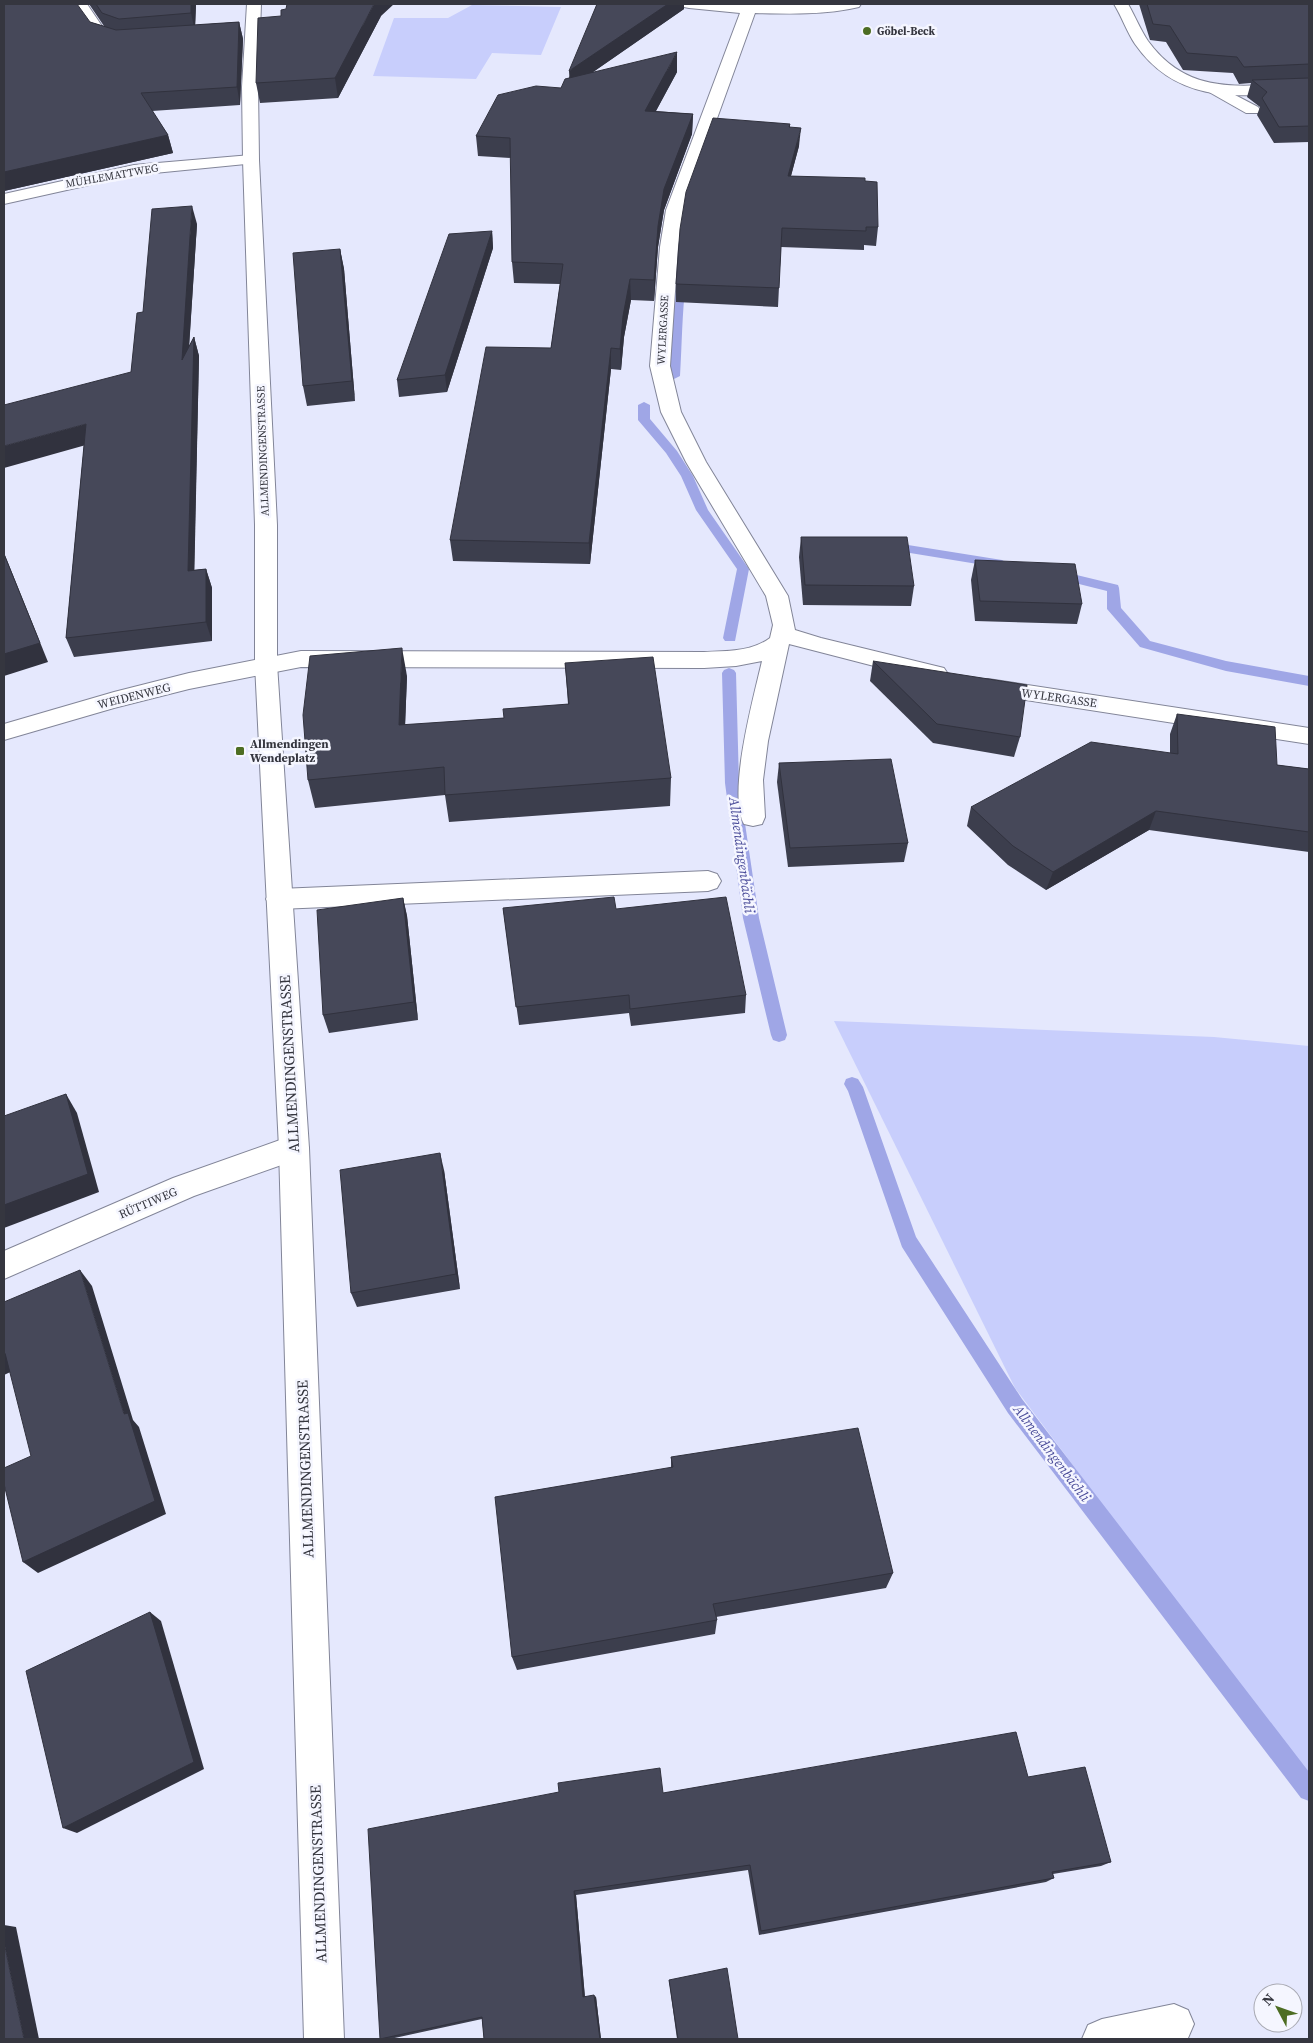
<svg xmlns="http://www.w3.org/2000/svg" width="1313" height="2043" viewBox="0 0 1313 2043" font-family="'Source Serif 4',serif">
  <style>
    .green { fill: #c8cefc }
    .lines { fill: none; stroke-linecap: round; stroke-linejoin: round }
    .stream { fill: #9fa6e6; fill-rule: evenodd }
    .service-casing { stroke: #828598; stroke-width: 2 }
    .minor-casing { stroke: #828598; stroke-width: 2 }
    .tertiary-casing { stroke: #828598; stroke-width: 2 }
    .service { fill: #fff; fill-rule: evenodd }
    .minor { fill: #fff; fill-rule: evenodd }
    .tertiary { fill: #fff; fill-rule: evenodd }
    .wall { fill: #3c3e4d }
    .shaded-wall { fill: #31323e }
    .building { fill: #464859; stroke: #31323e }
    .poi-dot { fill: #4d6d23; stroke: #f5f6ff; stroke-width: 2 }
    .labels { text-anchor: middle; dominant-baseline: central; stroke-width: 5; stroke-linejoin: round; paint-order: stroke }
    .far-poi-label { font-size: 11px; font-weight: bold; fill: #35363f; stroke: #f5f6ff; text-anchor: start }
    .far-street-label { font-size: 11px; fill: #35363f; stroke: #f5f6ff }
    .street-label { font-size: 12px; fill: #35363f; stroke: #f5f6ff }
    .poi-label { font-size: 12px; font-weight: bold; fill: #35363f; stroke: #f5f6ff; text-anchor: start }
    .water-label { font-size: 14px; font-style: italic; fill: #4b4d9a; stroke: #f5f6ff }
    .near-street-label { font-size: 15px; fill: #35363f; stroke: #f5f6ff }
  </style>
  <rect width="100%" height="100%" fill="#e5e8fd"/>
  <g class="green">
    <path d="M472,5l89,2 -20,48 -49,-2 -16,26 -103,-3 21,-58h54z"/>
    <path d="M834,1021l380,16 95,9v734l-294,-392z"/>
  </g>
  <g class="lines">
    <g class="stream">
      <path d="M681,278l5,3c-4,32 -4,63 -6,95l-6,3 -6,-3c3,-32 3,-63 8,-95z"/>
      <path d="M644,402l6,3v14l27,32 16,25 15,34 41,59 -14,72h-10l-2,-3 14,-69 -41,-59 -15,-34 -15,-23 -28,-33v-15z"/>
      <path d="M908,545l94,15 6,4 -6,4 -98,-16 -2,-3 2,-3z"/>
      <path d="M1056,570l62,15 1,3 2,20 29,33 76,20 83,15v10l-83,-15 -86,-24 -33,-38v-18l-56,-14 -1,-3 1,-3z"/>
      <path d="M729,668l5,2 2,3 3,110 20,135 28,117 -2,5 -6,2 -6,-2 -2,-5 -28,-117 -18,-135 -3,-110 2,-3z"/>
      <path d="M852,1077l6,2 5,8 53,150 106,162 287,373v29l-8,-3 -293,-385 -106,-166 -54,-156 -4,-7 2,-5z"/>
    </g>
    <g class="service-casing">
      <g id="service">
        <path d="M73,4h14l19,28 20,7 2,3 -2,3c-27,7 -41,-22 -53,-41z"/>
        <path d="M1214,84l44,23 2,3 -2,3h-12l-37,-21 -3,-3 3,-3z"/>
        <path d="M708,871l9,3 4,7 -4,7 -9,3 -429,18 -9,-3 -4,-7 4,-7 9,-3z"/>
        <path d="M1174,2004l14,6 6,14 -6,14 -2,1h-104l6,-14 14,-6z"/>
      </g>
    </g>
    <g class="minor-casing">
      <g id="minor">
        <path d="M682,4h179l-2,3c-33,8 -70,7 -104,6l-71,197 -6,37 -8,119 11,46 25,50 82,134 7,34 26,8 123,30 4,6 -4,6 -8,2 -147,-38 -21,97 -5,39 2,37 -3,7 -9,2 -9,-2c-17,-31 10,-128 18,-163l-26,5 -32,2 -403,-1 -112,22 -75,19 -110,32v-16l110,-32 75,-19 112,-22 403,1c23,-1 47,0 66,-14l3,-13 -7,-29 -80,-134 -25,-50 -11,-46 10,-119 6,-37 74,-197 -51,-5 -5,-1z"/>
        <path d="M1114,4h14c7,12 12,25 20,37 42,58 99,44 161,41v10c-66,4 -130,15 -174,-48 -8,-12 -13,-27 -21,-40z"/>
        <path d="M251,155l6,2 2,3 -2,3 -123,12 -130,29v-10l130,-29z"/>
        <path d="M988,679l321,49v16l-329,-51 -4,-6 4,-6z"/>
        <path d="M294,1135l10,4 5,9 -5,9 -110,39 -190,83v-28l169,-73z"/>
      </g>
    </g>
    <g class="tertiary-casing">
      <path id="tertiary" d="M247,4h14l-3,83 1,73 18,365v139l32,484 35,891h-40l-25,-891 -24,-484v-139l-12,-365 -1,-73z"/>
    </g>
    <use href="#service" class="service"/>
    <use href="#minor" class="minor"/>
    <use href="#tertiary" class="tertiary"/>
  </g>
  <g class="wall">
    <path d="M4,4l86,18 14,4 -15,-22h107l-1,21 44,-3 4,17 -3,66 -88,6 16,24 5,18 -169,38z"/>
    <path d="M597,4h87v5l-91,63h84l-21,39 37,3 -1,20 -28,76 -6,37 -4,54 -23,-1 -7,37 -3,33 -10,-1 -21,195 -137,-3 -3,-21 101,-192 9,-64 -46,-1 -2,-21 -1,-104 -33,-2 -2,-20 85,-48 8,-10z"/>
    <path d="M1139,4h170v138l-35,1 -17,-28 3,-8 -13,-10 4,-14 -12,1 -6,-11 -50,-3 -17,-28 -16,-2z"/>
    <path d="M381,16l-43,82 -78,5 -4,-20z"/>
    <path d="M790,124v3l9,19 -8,30 74,5 13,46 -2,19 -12,-1v5l-83,-3 -3,60 -102,-5v-18z"/>
    <path d="M197,224l-8,122 5,-9 5,19 -5,214 12,-1 6,19v53l-138,16 -8,-19 18,-193 47,-73 12,-60z"/>
    <path d="M492,231l1,17 -46,144 -48,5 -2,-17z"/>
    <path d="M340,249l4,20 11,132 -48,5 -4,-20z"/>
    <path d="M801,537l113,49 -3,20 -108,-1 -4,-48z"/>
    <path d="M975,560l107,44 -5,20 -102,-3 -4,-41z"/>
    <path d="M873,661l147,76 -6,20 -81,-14 -63,-62z"/>
    <path d="M565,663l106,115 -1,28 -221,16 -4,-27 -130,13 -7,-28 99,-104 -2,49 99,-7 64,-14z"/>
    <path d="M1177,714l100,51 32,4v83l-160,-22 -103,60 -38,-25 -41,-39 4,-19 199,-54v-19z"/>
    <path d="M779,763l129,80 -4,19 -116,5 -11,-85z"/>
    <path d="M403,898l4,18 11,104 -89,13 -6,-18z"/>
    <path d="M503,908l113,1 130,86 -1,18 -114,13 -2,-13 -110,12z"/>
    <path d="M444,1170l16,119 -103,18 -6,-14z"/>
    <path d="M671,1457l222,116 -7,15 -170,29 1,3 -2,14 -198,36 -5,-13 159,-189z"/>
    <path d="M1028,1777l83,85 -10,4 -48,8 1,4 -8,4 -287,53 -11,-65 -172,25 9,102h11l5,42h-117l-2,-20 -92,20h-10l283,-246z"/>
    <path d="M669,1980l69,59h-61z"/>
  </g>
  <g class="shaded-wall">
    <path d="M191,4h5l-1,27 -4,-18z"/>
    <path d="M374,4h20l-13,12 -43,82 -3,-20z"/>
    <path d="M668,4h16v5l-114,79 -1,-17z"/>
    <path d="M239,22l4,17 -3,66 -3,-18z"/>
    <path d="M677,52v20l-32,59v-20z"/>
    <path d="M693,114l-1,20 -28,76 -6,37 -4,54v-21l4,-54 6,-37z"/>
    <path d="M801,128l-2,18 -13,48 2,-18z"/>
    <path d="M168,135l5,18 -169,38v-19z"/>
    <path d="M192,206l5,18 -10,155 -5,-19z"/>
    <path d="M492,231l1,17 -46,144 -2,-17z"/>
    <path d="M340,249l4,20 11,132 -3,-20z"/>
    <path d="M630,279l1,21 -7,37 -3,33 -1,-21 3,-33z"/>
    <path d="M194,337l5,19 -5,233 -6,-18z"/>
    <path d="M611,348v21l-21,195 -1,-21z"/>
    <path d="M86,424l7,19 -89,25v-22z"/>
    <path d="M4,553l44,109 -44,14z"/>
    <path d="M206,569l6,19v53l-6,-19z"/>
    <path d="M402,648l5,28 -3,77 -5,-28z"/>
    <path d="M1156,811l-7,19 -103,60 7,-18z"/>
    <path d="M403,898l4,18 11,104 -4,-18z"/>
    <path d="M66,1094l11,19 22,79 -95,36v-23z"/>
    <path d="M440,1153l4,17 16,119 -4,-15z"/>
    <path d="M80,1270l12,16 41,134 6,7 27,87 -128,59 -15,-11 101,-148z"/>
    <path d="M4,1353h1l14,15 -15,7z"/>
    <path d="M150,1612l11,9 43,148 -127,64 -14,-5z"/>
    <path d="M574,1891l2,4 9,104 -2,-2z"/>
    <path d="M4,1925l12,2 23,112h-15l-20,-97z"/>
    <path d="M594,1995l2,2 5,42h-1z"/>
  </g>
  <g class="building">
    <path d="M4,4h73l13,18 26,8 123,-8 -2,65 -96,6 27,42 -164,37z"/>
    <path d="M96,4h95v9l-72,6 -17,-6z"/>
    <path d="M287,4h87l-39,74 -79,5 2,-65 23,-2v-6l5,-1z"/>
    <path d="M597,4h71l-99,67z"/>
    <path d="M1147,4h162v60l-65,3 -7,-10 -50,-4 -17,-27 -17,-2z"/>
    <path d="M677,52l-32,59 48,3 -29,75 -6,37 -4,54 -24,-1 -7,37 -3,33 -9,-1 -22,195 -139,-3 36,-193 65,1 12,-84 -51,-2 -2,-124 -34,-2 22,-41 38,-9 25,2 4,-9z"/>
    <path d="M1309,78v48l-30,1 -17,-29 5,-6 -15,-12z"/>
    <path d="M713,118l77,6 -1,3 12,1 -13,48 77,2v3l12,1 1,45h-12v4l-84,-3 -3,60 -103,-4 4,-55 6,-37z"/>
    <path d="M192,206l-10,154 12,-23 -6,234 18,-2v53l-140,16 20,-214 -82,22v-41l127,-33 6,-59 6,-1 9,-103z"/>
    <path d="M492,231l-47,144 -48,5 52,-146z"/>
    <path d="M340,249l12,132 -49,5 -10,-133z"/>
    <path d="M801,537h106l7,49 -109,-1z"/>
    <path d="M4,554l36,89 -36,11z"/>
    <path d="M975,560l100,4 7,40 -102,-3z"/>
    <path d="M402,648l-3,77 105,-7 -1,-9 66,-5 -4,-41 88,-6 18,121 -226,17 -1,-28 -136,13 -5,-65 7,-59z"/>
    <path d="M873,661l154,24 -7,52 -83,-13z"/>
    <path d="M1177,714l98,13 2,38 32,4v63l-153,-21 -103,61 -40,-26 -42,-39 120,-65 87,12z"/>
    <path d="M891,759l17,84 -118,5 -11,-85z"/>
    <path d="M614,897l2,12 110,-12 20,98 -116,14 -1,-14 -113,12 -13,-99z"/>
    <path d="M403,898l11,104 -91,13 -6,-105z"/>
    <path d="M66,1094l22,80 -84,31v-89z"/>
    <path d="M440,1153l16,121 -105,19 -11,-123z"/>
    <path d="M80,1270l44,144 4,-1 27,88 -132,61 -19,-78v-16l27,-12 -26,-103h-1v-51z"/>
    <path d="M858,1428l35,145 -180,31 4,16 -205,37 -17,-160 178,-30 -2,-10z"/>
    <path d="M150,1612l44,150 -131,66 -37,-157z"/>
    <path d="M1016,1732l12,45 57,-10 26,95 -59,10 2,6 -293,53 -11,-66 -176,26 9,106 11,-2 6,44h-116l-2,-22 -102,22 -12,-210 191,-37 -1,-9 102,-15 3,25z"/>
    <path d="M4,1942l20,97h-20z"/>
    <path d="M727,1968l11,71h-60l-9,-59z"/>
  </g>
  <g class="poi-dot">
    <circle cx="867" cy="31" r="5"/>
    <rect x="235" y="746" width="10" height="10" rx="2.5"/>
  </g>
  <g class="labels">
    <g class="far-poi-label">
      <text x="877" y="31">Göbel-Beck</text>
    </g>
    <g class="far-street-label">
      <text transform="translate(112 176) rotate(-10)">MÜHLEMATTWEG</text>
      <text transform="translate(663 330) rotate(-87)">WYLERGASSE</text>
      <text transform="translate(263 451) rotate(-92)">ALLMENDINGENSTRASSE</text>
    </g>
    <g class="street-label">
      <text transform="translate(134 696) rotate(-14)">WEIDENWEG</text>
      <text transform="translate(1059 698) rotate(8)">WYLERGASSE</text>
      <text transform="translate(148 1203) rotate(-23)">RÜTTIWEG</text>
    </g>
    <g class="poi-label">
      <text x="250" y="744">Allmendingen<tspan x="250" dy="14">Wendeplatz</tspan></text>
    </g>
    <g class="water-label">
      <text transform="translate(742 855) rotate(82)">Allmendingenbächli</text>
      <text transform="translate(1052 1453) rotate(53)">Allmendingenbächli</text>
    </g>
    <g class="near-street-label">
      <text transform="translate(289 1064) rotate(-93)">ALLMENDINGENSTRASSE</text>
      <text transform="translate(305 1469) rotate(-92)">ALLMENDINGENSTRASSE</text>
      <text transform="translate(318 1874) rotate(-92)">ALLMENDINGENSTRASSE</text>
    </g>
  </g>
  <rect width="1313" height="2043" fill="none" stroke="#35363f" stroke-width="10"/>
  <g transform="translate(1278 2008) rotate(311)"><circle r="24" fill="#f5f6ff" stroke="#a8a9b2"/>
  <path d="M0-4L9 19L0 12L-9 19Z" fill="#4d6d23"/>
  <text y="-8" font-size="14" font-weight="bold" text-anchor="middle" fill="#35363f">N</text>
  </g>
</svg>
